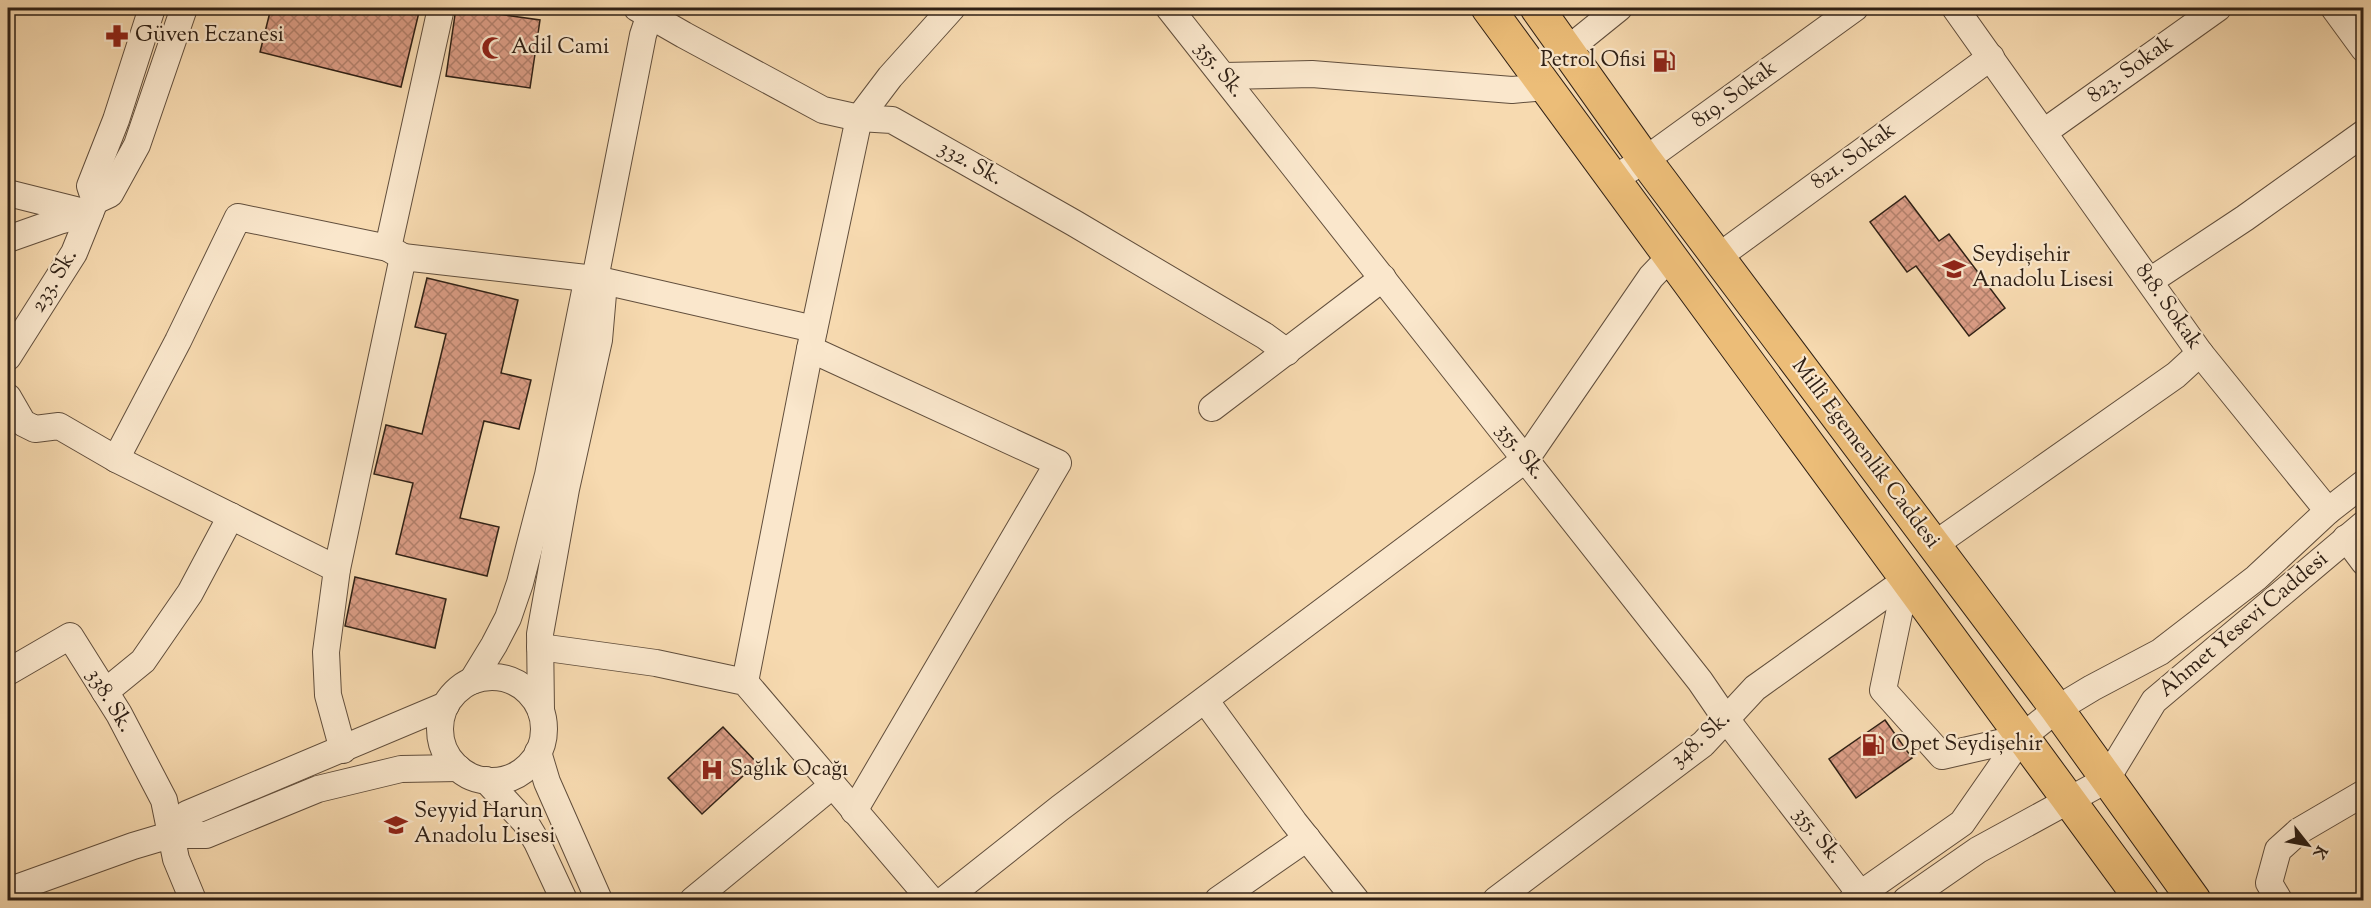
<svg xmlns="http://www.w3.org/2000/svg" width="2371" height="908" viewBox="0 0 2371 908" font-family="'Sorts Mill Goudy',serif">
  <style>
    .building { fill: url(#building-cross-hatch); stroke: #2f2015; stroke-width: 1.5 }
    .lines { fill: none; stroke-linecap: round; stroke-linejoin: round }
    .minor-casing { stroke: #614e3c; stroke-width: 28 }
    .major-casing { stroke: #2f2015; stroke-width: 35 }
    .minor { stroke: #fae7cc; stroke-width: 26 }
    .major { stroke: #ecbd78; stroke-width: 33 }
    .labels { text-anchor: middle; dominant-baseline: central; stroke-width: 4.5; stroke-linejoin: round; paint-order: stroke }
    .poi-label { font-size: 22px; fill: #2f2015; stroke: #fae7cc; text-anchor: start }
    .street-label { font-size: 22px; fill: #2f2015; stroke: #fae7cc }
  </style>
  <defs>
    <pattern id="building-cross-hatch" width="8" height="8" patternUnits="userSpaceOnUse" patternTransform="scale(1.5)"><rect width="8" height="8" fill="#db9d86"/><path d="M0 0l8 8M0 8l8-8" fill="none" stroke="#b2806c"/></pattern>
  </defs>
  <rect width="100%" height="100%" fill="#f7dab0"/>
  <filter id="stains"><feTurbulence type="fractalNoise" baseFrequency=".00333" numOctaves="4"/><feColorMatrix values="0 0 0 0 .2 0 0 0 0 .09 0 0 0 0 .02 0 0 0 .5 -.17"/></filter>
  <radialGradient id="worn" r=".72"><stop offset=".6" stop-color="#630" stop-opacity="0"/><stop offset="1" stop-color="#630" stop-opacity=".3"/></radialGradient>
  <g class="building">
    <path d="M271,8h149l-19,79 -141,-35z"/>
    <path d="M456,8l84,12 -10,68 -84,-12z"/>
    <path d="M1905,196l34,45 10,-7 56,74 -36,28 -53,-70 -9,6 -37,-50z"/>
    <path d="M427,278l91,22 -17,73 30,7 -12,49 -35,-8 -24,97 39,9 -12,49 -91,-22 17,-71 -39,-9 12,-49 36,9 24,-100 -31,-7z"/>
    <path d="M355,577l91,22 -11,49 -90,-22z"/>
    <path d="M1885,720l27,38 -56,40 -27,-39z"/>
    <path d="M723,727l34,36 -55,51 -34,-36z"/>
  </g>
  <g class="lines">
    <g class="minor-casing">
      <g id="minor">
        <path d="M637,8l47,27 139,75 36,8 33,2 182,103 191,113 22,16"/>
        <path d="M1169,8l531,673 26,38 139,181"/>
        <path d="M1955,8l245,345 128,158"/>
        <path d="M2334,8l30,41"/>
        <path d="M1567,50l52,-42"/>
        <path d="M1224,76l88,-2 200,16 34,-3"/>
        <path d="M2044,132l174,-124"/>
        <path d="M1613,179l32,-19 210,-152"/>
        <path d="M8,193l76,19"/>
        <path d="M95,201l15,-7 27,-49 47,-137"/>
        <path d="M95,201l-5,-15 26,-66 36,-112"/>
        <path d="M8,239l51,-18 31,-8"/>
        <path d="M403,257l-15,-9 53,-240"/>
        <path d="M1718,257l273,-200"/>
        <path d="M2150,281l95,-63 119,-85"/>
        <path d="M810,349l248,114 -204,348"/>
        <path d="M8,357l66,-104 21,-52"/>
        <path d="M8,397l15,26 12,6 24,-3 57,33 221,110"/>
        <path d="M1212,408l171,-130"/>
        <path d="M116,459l62,-118 60,-124 150,31"/>
        <path d="M2346,538l18,24"/>
        <path d="M1934,545l242,-170 24,-22"/>
        <path d="M1906,580l-23,110 59,66 79,-18"/>
        <path d="M540,647l116,16 89,19 186,218"/>
        <path d="M8,672l62,-36 49,78 45,86 12,59 17,41"/>
        <circle cx="492" cy="729" r="52"/>
        <path d="M472,681l22,-36 14,-27 12,-35 28,-108 37,-184 10,-12 48,-244 9,-27"/>
        <path d="M745,682l65,-333 49,-231 31,-41 62,-69"/>
        <path d="M105,692l38,-31 47,-68 41,-77"/>
        <path d="M1205,700l89,122 62,78"/>
        <path d="M541,711l-1,-77 26,-145 33,-149 4,-46 -8,-15"/>
        <path d="M343,750l-15,-55 -2,-43 11,-83 66,-312 192,22 219,50"/>
        <path d="M538,752l9,30 52,118"/>
        <path d="M486,780l39,42 12,20 27,58"/>
        <path d="M170,835l17,-21 259,-109"/>
        <path d="M8,891l125,-45 37,-11h36l112,-46 83,-20 57,-1"/>
        <path d="M693,900l140,-115"/>
        <path d="M944,900l116,-92 466,-349 125,-182 19,-20"/>
        <path d="M1218,900l89,-62"/>
        <path d="M1496,900l207,-156 52,-56 151,-108"/>
        <path d="M1852,900l110,-77 59,-85 36,-29 35,-21 68,-36 96,-74 72,-67 36,-28"/>
        <path d="M1906,900l72,-50 128,-70 48,-79 210,-177"/>
        <path d="M2279,900l-10,-17 9,-33 21,-19 65,-38"/>
      </g>
    </g>
    <g class="major-casing">
      <g id="major">
        <path d="M1488,8l654,892"/>
        <path d="M1537,8l108,152 412,549 137,191"/>
      </g>
    </g>
    <use href="#minor" class="minor"/>
    <use href="#major" class="major"/>
  </g>
  <defs>
    <g id="pharmacy-bare" transform="scale(1.8)"><path d="M-2-6h4v4h4v4h-4v4h-4v-4h-4v-4h4Z" fill="#8f2418" stroke="#fae7cc" stroke-width="2.5" paint-order="stroke"/></g>
    <g id="mosque-bare" transform="scale(1.8)"><path d="M3.5-4.9A6 6 0 1 0 3.5 4.9A5 5 0 1 1 3.5-4.9Z" fill="#8f2418" stroke="#fae7cc" stroke-width="2.5" paint-order="stroke"/></g>
    <g id="fuel-bare" transform="scale(1.8)"><path d="M-5.5-6h7V0h2V4h1.3V-2.5L3-4.5l.8-.8L6-3V5H2.5V1h-1V6h-7ZM-4.2-4.7v3.2H.2V-4.7Z" fill="#8f2418" stroke="#fae7cc" stroke-width="2.5" paint-order="stroke"/></g>
    <g id="school-bare" transform="scale(1.8)"><path d="M0-5L7-2L0 1L-7-2ZM-4 1L0 2.5L4 1V4Q0 6-4 4Z" fill="#8f2418" stroke="#fae7cc" stroke-width="2.5" paint-order="stroke"/></g>
    <g id="hospital-bare" transform="scale(1.8)"><path d="M-5-5h3v3.5h4V-5h3V5h-3V1.5h-4V5h-3Z" fill="#8f2418" stroke="#fae7cc" stroke-width="2.5" paint-order="stroke"/></g>
  </defs>
  <g fill-rule="evenodd">
    <use href="#pharmacy-bare" x="117" y="36"/>
    <use href="#mosque-bare" x="493" y="48"/>
    <use href="#fuel-bare" x="1664" y="61"/>
    <use href="#school-bare" x="1954" y="269"/>
    <use href="#fuel-bare" x="1873" y="745"/>
    <use href="#hospital-bare" x="712" y="770"/>
    <use href="#school-bare" x="396" y="825"/>
  </g>
  <g class="labels">
    <g class="poi-label">
      <text x="135" y="36">Güven Eczanesi</text>
      <text x="511" y="48">Adil Cami</text>
      <text x="1646" y="61" text-anchor="end">Petrol Ofisi</text>
      <text x="1972" y="256">Seydişehir<tspan x="1972" dy="25">Anadolu Lisesi</tspan></text>
      <text x="1891" y="745">Opet Seydişehir</text>
      <text x="730" y="770">Sağlık Ocağı</text>
      <text x="414" y="812">Seyyid Harun<tspan x="414" dy="25">Anadolu Lisesi</tspan></text>
    </g>
    <g class="street-label">
      <text transform="translate(1219 70) rotate(51)">355. Sk.</text>
      <text transform="translate(2131 70) rotate(-36)">823. Sokak</text>
      <text transform="translate(1735 95) rotate(-36)">819. Sokak</text>
      <text transform="translate(1854 157) rotate(-36)">821. Sokak</text>
      <text transform="translate(970 164) rotate(29)">332. Sk.</text>
      <text transform="translate(55 281) rotate(-59)">233. Sk.</text>
      <text transform="translate(2168 307) rotate(55)">818. Sokak</text>
      <text transform="translate(1520 452) rotate(52)">355. Sk.</text>
      <text transform="translate(1865 454) rotate(53)">Millî Egemenlik Caddesi</text>
      <text transform="translate(2244 625) rotate(-40)">Ahmet Yesevi Caddesi</text>
      <text transform="translate(109 701) rotate(59)">338. Sk.</text>
      <text transform="translate(1701 740) rotate(-42)">348. Sk.</text>
      <text transform="translate(1817 836) rotate(52)">355. Sk.</text>
    </g>
  </g>
  <rect width="2371" height="908" fill="none" stroke="#f7dab0" stroke-width="30"/>
  <rect x="9" y="9" width="2353" height="890" fill="none" stroke="#2f2015" stroke-width="3"/>
  <rect x="15" y="15" width="2341" height="878" fill="none" stroke="#2f2015" stroke-width="1.5"/>
  <g transform="translate(2308 845) rotate(121)" stroke="#fae7cc" stroke-width="4.5" paint-order="stroke">
  <path d="M0-4.5L10 22L0 15L-10 22Z" fill="#2f2015"/>
  <text y="-9" font-size="16" font-weight="bold" text-anchor="middle" fill="#2f2015">K</text>
  </g>
  <rect width="100%" height="100%" filter="url(#stains)"/>
  <rect width="100%" height="100%" fill="url(#worn)"/>
</svg>
